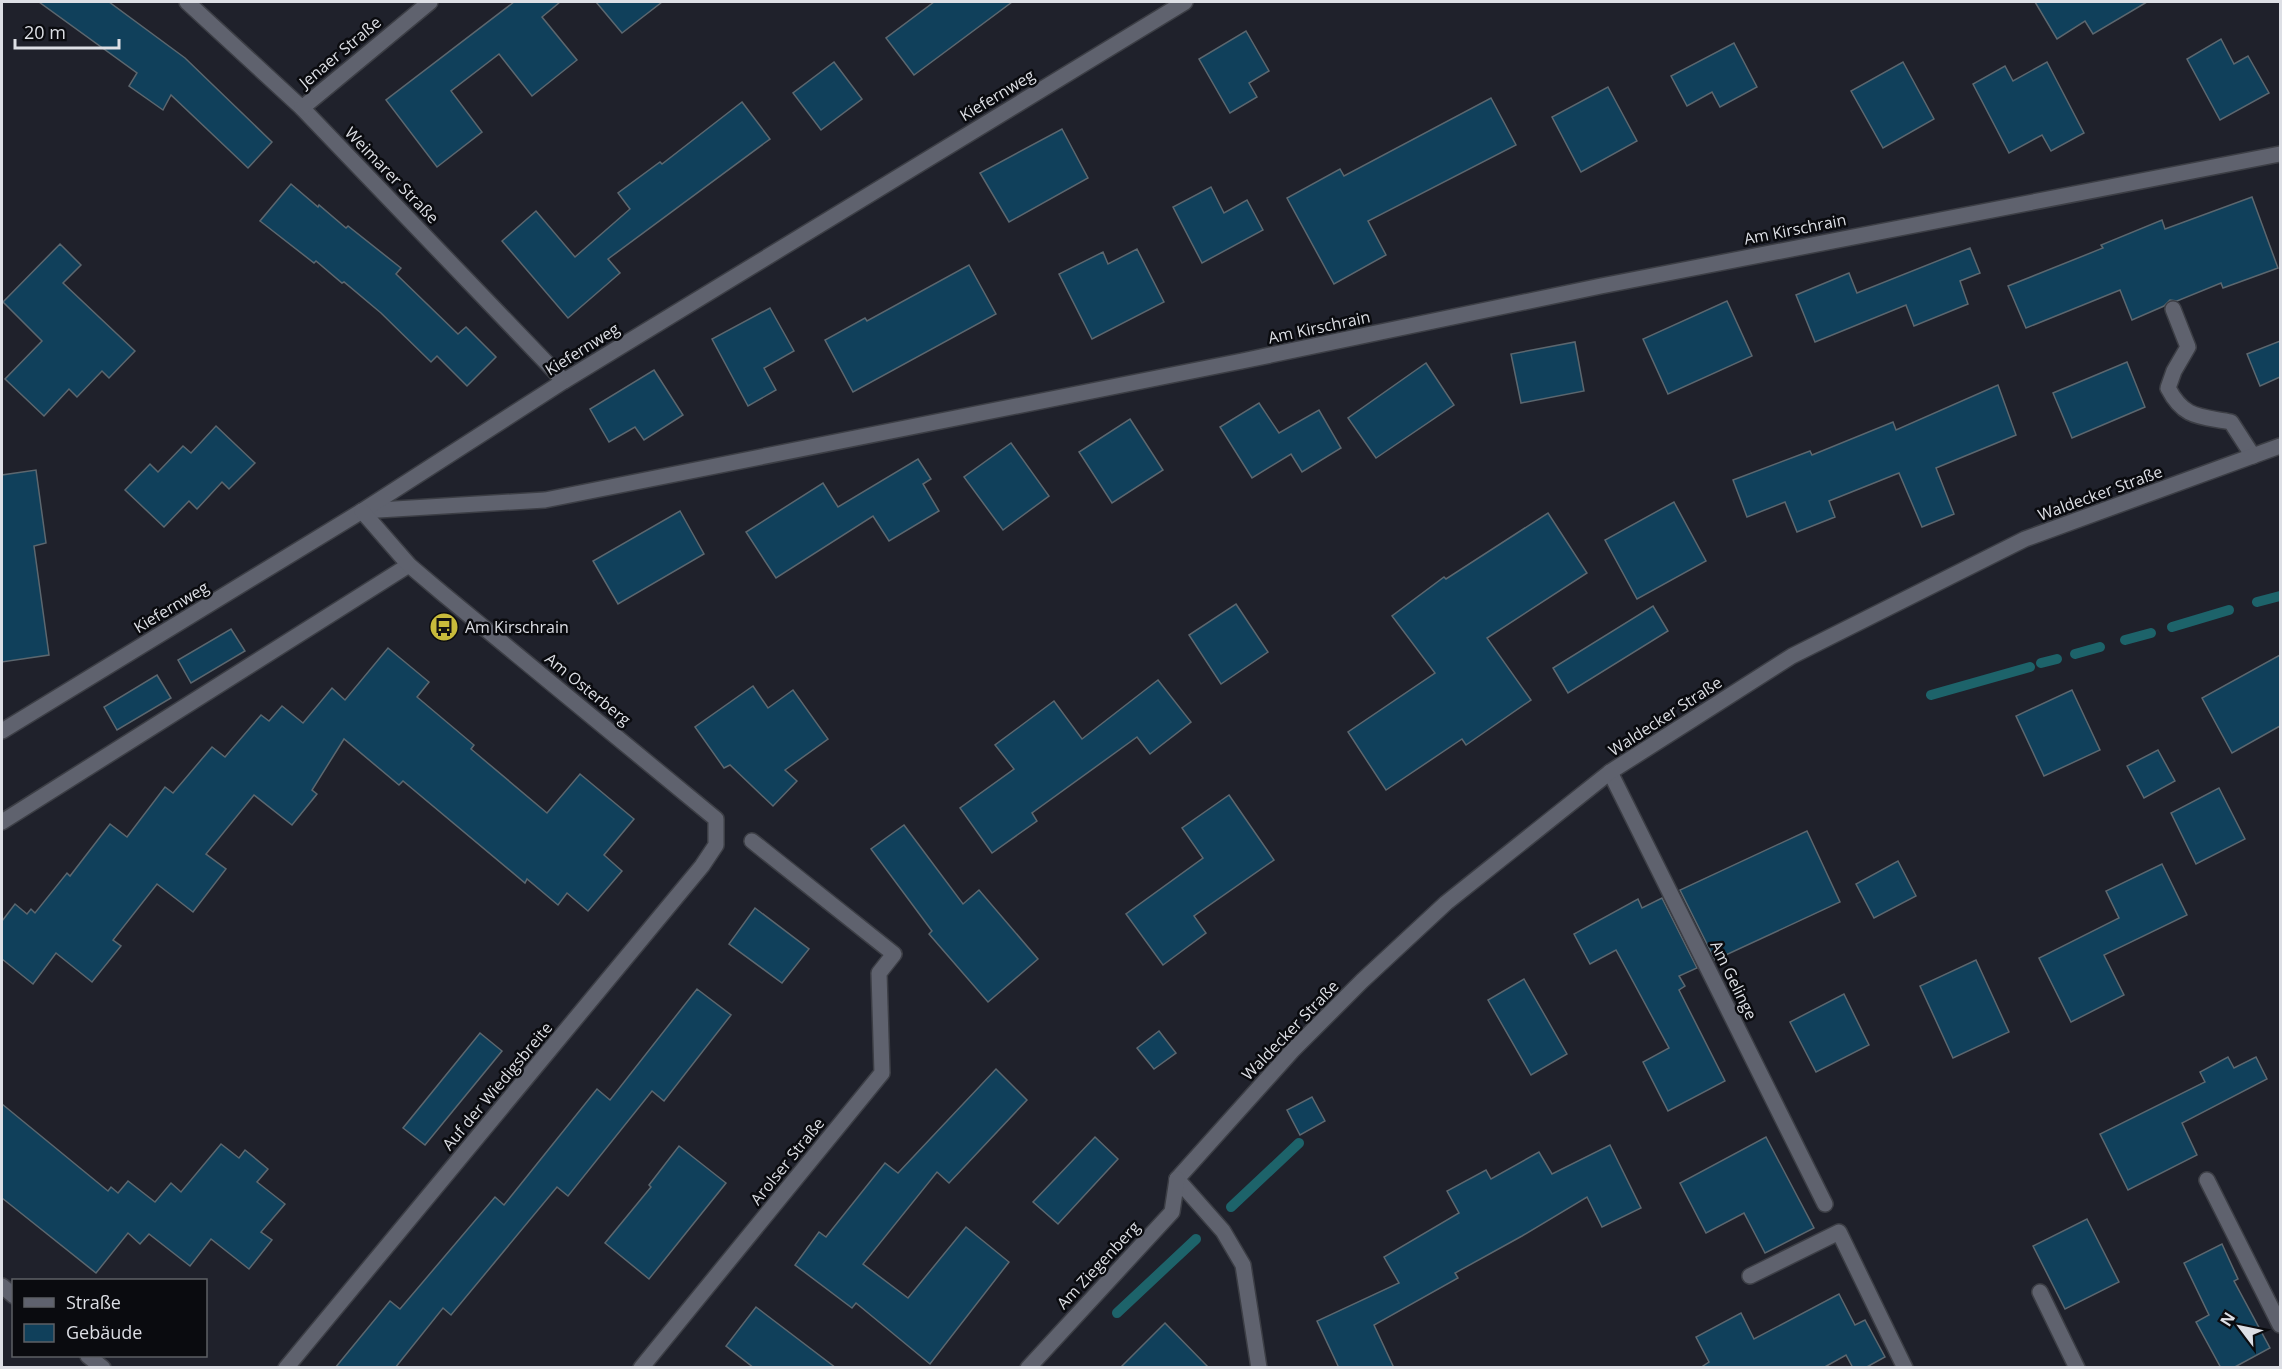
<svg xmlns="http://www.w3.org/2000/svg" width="2282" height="1369" viewBox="0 0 2282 1369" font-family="'Open Sans',sans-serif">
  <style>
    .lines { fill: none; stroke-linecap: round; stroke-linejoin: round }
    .stream { stroke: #1d636a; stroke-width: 10 }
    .building { fill: #10405b; stroke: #5c676f; stroke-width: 1.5 }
    .minor-casing { stroke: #3c3e45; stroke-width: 18 }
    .minor { stroke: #5f626e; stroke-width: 15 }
    .labels { text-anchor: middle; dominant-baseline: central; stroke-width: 5; stroke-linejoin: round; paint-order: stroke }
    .street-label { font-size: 16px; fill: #dddfe5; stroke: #0a0b0f }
    .poi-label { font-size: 16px; fill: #dddfe5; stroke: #0a0b0f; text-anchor: start }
  </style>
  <rect width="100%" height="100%" fill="#1f212b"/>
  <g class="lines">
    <g class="stream">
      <path d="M2257,602l23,-6"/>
      <path d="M2172,627l57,-17"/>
      <path d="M2125,640l26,-7"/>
      <path d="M2075,654l25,-7"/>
      <path d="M2041,663l16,-4"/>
      <path d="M1931,695l99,-28"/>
      <path d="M1231,1207l68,-64"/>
      <path d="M1117,1313l79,-74"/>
    </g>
  </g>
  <g class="building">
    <path d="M39,2h70l76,56 87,84 -24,26 -77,-73 -8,15 -34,-24 8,-13z"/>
    <path d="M514,2h46l-18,15 35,43 -45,36 -33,-42 -48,37 31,41 -45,35 -51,-67z"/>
    <path d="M596,2h66l-40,31z"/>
    <path d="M934,2h78l-98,73 -28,-37z"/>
    <path d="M2035,2h112l-54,32 -8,-13 -28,18z"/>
    <path d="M1246,31l23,40 -20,12 8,14 -27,16 -31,-54z"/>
    <path d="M2221,39l13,25 14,-8 21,37 -49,27 -33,-61z"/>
    <path d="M1734,43l23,44 -37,20 -8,-15 -25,14 -16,-30z"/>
    <path d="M834,62l28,37 -41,31 -28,-37z"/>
    <path d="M1903,62l31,57 -51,29 -32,-57z"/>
    <path d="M2047,62l37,71 -33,18 -9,-16 -33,18 -36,-69 32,-18 8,15z"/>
    <path d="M1608,87l29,54 -56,31 -29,-55z"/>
    <path d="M1491,98l25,47 -148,76 18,34 -52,29 -47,-86 53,-29 4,7z"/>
    <path d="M742,102l28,37 -162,120 12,14 -52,45 -66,-77 34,-30 39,46 55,-48 -12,-16 42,-31 2,2z"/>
    <path d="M1062,129l26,49 -79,44 -29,-49z"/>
    <path d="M291,184l27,23 1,-2 27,23 2,-2 53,42 -5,6 62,60 8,-7 30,30 -29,29 -30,-30 -6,6 -50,-49 -37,-31 -2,1 -26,-22 -2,2 -54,-42z"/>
    <path d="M1211,187l13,26 23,-13 16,30 -61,33 -29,-56z"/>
    <path d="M2252,197l26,71 -55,20 -2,-5 -44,18 -7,-1 -6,6 -32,14 -12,-30 -94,38 -18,-42 95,-38 -2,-3 61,-25 3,9z"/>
    <path d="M60,244l21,21 -18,18 72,68 -26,27 -7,-7 -25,26 -8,-8 -25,27 -39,-37 37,-38 -39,-39z"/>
    <path d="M1970,248l10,25 -20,8 8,23 -54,22 -8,-21 -91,37 -19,-47 53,-22 8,20z"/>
    <path d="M1137,249l27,53 -72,37 -33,-65 44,-22 5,12z"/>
    <path d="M969,265l27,49 -143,78 -28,-52 40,-22 2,3z"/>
    <path d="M1727,301l25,55 -84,38 -25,-55z"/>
    <path d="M770,308l24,43 -30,17 12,22 -28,16 -36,-67z"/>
    <path d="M2280,341v36l-20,9 -13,-32z"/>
    <path d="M1575,342l9,49 -63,12 -10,-49z"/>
    <path d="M2127,362l18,45 -73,31 -19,-45z"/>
    <path d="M1426,363l28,42 -78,53 -28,-40z"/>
    <path d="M654,370l29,45 -39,25 -9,-13 -26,15 -19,-33z"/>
    <path d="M1998,385l18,50 -80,33 18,46 -32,13 -23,-54 -70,28 6,16 -38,15 -12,-30 -38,15 -14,-37 77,-29 2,4 81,-33 3,8z"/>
    <path d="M1259,403l20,30 40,-23 22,38 -39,24 -11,-18 -39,24 -32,-51z"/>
    <path d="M1130,419l33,51 -51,33 -33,-51z"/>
    <path d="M216,426l39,37 -26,26 -7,-7 -25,27 -8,-8 -25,26 -39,-37 25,-26 8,8 25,-26 8,7z"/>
    <path d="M1011,443l38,53 -46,34 -39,-53z"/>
    <path d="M918,459l13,20 -8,5 16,27 -50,30 -16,-25 -97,62 -30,-46 77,-49 15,24z"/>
    <path d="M36,470l10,73 -12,3 15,109 -47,7v-187z"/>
    <path d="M1674,502l32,59 -69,38 -32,-59z"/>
    <path d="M680,511l24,43 -86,50 -25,-43z"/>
    <path d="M1548,513l39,60 -100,65 44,62 -65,45 -4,-6 -76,51 -38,-58 87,-59 -43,-57 52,-39 2,2z"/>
    <path d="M1236,604l32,48 -47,32 -32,-49z"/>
    <path d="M1653,606l15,25 -100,62 -15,-25z"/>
    <path d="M231,629l14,22 -54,32 -13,-23z"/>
    <path d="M388,648l41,34 -12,15 57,48 -3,4 76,64 33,-39 54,45 -30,36 18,16 -34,40 -21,-18 -9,12 -31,-26 -2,4 -122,-102 -4,4 -55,-46 -32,51 5,4 -25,31 -38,-30 -48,59 20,15 -33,43 -36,-28 -44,56 8,6 -29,36 -36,-29 -23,31 -31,-25v-38l13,-17 12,10 4,-5 4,4 32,-40 3,3 40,-52 17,13 38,-50 8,6 39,-46 13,10 36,-42 8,6 13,-15 21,17 29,-35 13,12z"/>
    <path d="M2280,655v71l-48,27 -30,-55z"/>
    <path d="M157,675l14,23 -54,32 -13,-23z"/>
    <path d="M1158,680l33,42 -41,32 -13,-17 -105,76 5,8 -45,32 -32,-45 54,-39 -19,-24 59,-44 28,38z"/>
    <path d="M753,686l15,22 25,-18 35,49 -43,31 12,11 -24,25 -43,-41 -6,3 -29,-41z"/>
    <path d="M2072,690l28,60 -56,26 -28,-60z"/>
    <path d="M2158,750l17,31 -31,17 -17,-32z"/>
    <path d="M2219,788l26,51 -49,25 -25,-51z"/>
    <path d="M1229,795l45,65 -80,56 12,17 -43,32 -37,-51 77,-56 -21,-30z"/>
    <path d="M904,825l59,79 16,-14 59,69 -50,43 -59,-68 3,-3 -61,-82z"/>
    <path d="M1807,831l33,71 -125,58 -35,-70z"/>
    <path d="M1898,861l18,35 -42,22 -18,-34z"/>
    <path d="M2162,864l25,51 -83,40 20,40 -53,27 -32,-64 80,-40 -13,-27z"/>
    <path d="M1662,898l35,70 -18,8 6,10 -6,4 46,91 -57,30 -25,-49 26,-14 -53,-98 -26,14 -16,-30 64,-35 4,9z"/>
    <path d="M755,908l54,41 -27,34 -53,-39z"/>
    <path d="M1976,960l33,72 -56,26 -33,-72z"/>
    <path d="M1524,979l43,75 -36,21 -43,-75z"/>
    <path d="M697,989l34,26 -67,86 -12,-10 -84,105 -11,-9 -106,128 -8,-7 -48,60h-60l55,-67 10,8 95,-112 9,8 93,-116 13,11z"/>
    <path d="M1844,994l25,51 -53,27 -26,-50z"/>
    <path d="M1159,1031l17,22 -22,16 -17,-21z"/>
    <path d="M480,1033l22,18 -77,94 -22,-17z"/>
    <path d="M2228,1057l6,11 22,-11 11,22 -85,44 15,32 -69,35 -28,-56 105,-52 -5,-10z"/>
    <path d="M996,1069l31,31 -78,83 -12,-11 -74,92 45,34 58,-71 43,35 -79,102 -74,-61 -4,5 -57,-43 24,-33 7,5 59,-74 13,10z"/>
    <path d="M1312,1097l13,24 -25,14 -13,-25z"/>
    <path d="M2,1104l106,87 3,-4 7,6 10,-12 27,21 16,-19 10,9 40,-48 18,14 6,-8 23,19 -11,13 28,22 -24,28 11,8 -23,29 -38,-30 -21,27 -41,-32 -9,10 -12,-11 -32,40 -94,-75z"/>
    <path d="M1095,1137l23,22 -60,65 -25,-22z"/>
    <path d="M1766,1137l48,91 -49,25 -21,-40 -38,20 -26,-50z"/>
    <path d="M1610,1145l31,63 -39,19 -15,-30 -65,39 -67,37 3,5 -84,47 20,43h-55l-22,-47 82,-38 -15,-26 75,-44 -12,-22 39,-21 5,9 48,-27 13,22z"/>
    <path d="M679,1146l47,37 -77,96 -44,-36 46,-56 -2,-2z"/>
    <path d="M2087,1219l32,63 -54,27 -32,-63z"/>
    <path d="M2222,1244l16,35 -4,2 36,67 -37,20h-12l-25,-46 13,-7 -25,-52z"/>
    <path d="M1839,1294l16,31 10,-5 20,37 -20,11h-12l-7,-13 -23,13h-123l9,-6 -13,-25 45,-24 13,26z"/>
    <path d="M756,1307l80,61h-82l-28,-22z"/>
    <path d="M1165,1323l44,45h-89z"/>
  </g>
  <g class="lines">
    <g class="minor-casing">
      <g id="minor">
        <path d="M187,2l115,106 262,273"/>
        <path d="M302,108l128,-106"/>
        <path d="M2173,309l15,38 -14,24 -6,17c16,31 32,28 63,34l22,34"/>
        <path d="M362,511l183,-11 697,-139 359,-75 679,-132"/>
        <path d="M2,731l360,-220 202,-130 621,-379"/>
        <path d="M1610,772l215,432"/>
        <path d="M2,822l407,-257"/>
        <path d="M1177,1179l115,-128 70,-70 84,-78 164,-131 182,-116 233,-117 255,-93"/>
        <path d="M1177,1179l46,52 20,34 16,103"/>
        <path d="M2207,1180l73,145"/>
        <path d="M1750,1276l89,-44 66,136"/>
        <path d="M2,1286l12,10"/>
        <path d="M2040,1292l37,76"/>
        <path d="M88,1356l15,12"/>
        <path d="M286,1368l416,-502 14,-21v-26l-274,-226 -33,-28 -47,-54"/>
        <path d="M641,1368l241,-295 -3,-100 15,-19 -142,-113"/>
        <path d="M1028,1368l144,-156 5,-33"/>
      </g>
    </g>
    <use href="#minor" class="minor"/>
  </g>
  <defs>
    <g id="bus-disc" transform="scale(1.5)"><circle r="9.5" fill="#c8bb3b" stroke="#0a0b0f"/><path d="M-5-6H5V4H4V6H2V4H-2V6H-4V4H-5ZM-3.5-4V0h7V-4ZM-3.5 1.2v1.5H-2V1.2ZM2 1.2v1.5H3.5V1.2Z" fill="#111"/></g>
  </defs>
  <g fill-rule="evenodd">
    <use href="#bus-disc" x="444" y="627"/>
  </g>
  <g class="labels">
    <g class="street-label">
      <text transform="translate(340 52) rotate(-40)">Jenaer Straße</text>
      <text transform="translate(997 95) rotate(-31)">Kiefernweg</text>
      <text transform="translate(392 175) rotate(46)">Weimarer Straße</text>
      <text transform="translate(1795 229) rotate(-11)">Am Kirschrain</text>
      <text transform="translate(1319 327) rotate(-12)">Am Kirschrain</text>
      <text transform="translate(582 349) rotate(-32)">Kiefernweg</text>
      <text transform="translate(2100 493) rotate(-20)">Waldecker Straße</text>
      <text transform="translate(171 607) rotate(-31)">Kiefernweg</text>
      <text transform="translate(588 689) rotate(39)">Am Osterberg</text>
      <text transform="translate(1665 716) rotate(-33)">Waldecker Straße</text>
      <text transform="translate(1734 980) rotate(64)">Am Gelinge</text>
      <text transform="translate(1290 1030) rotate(-46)">Waldecker Straße</text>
      <text transform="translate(497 1086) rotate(-50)">Auf der Wiedigsbreite</text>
      <text transform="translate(787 1161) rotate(-51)">Arolser Straße</text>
      <text transform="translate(1098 1265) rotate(-47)">Am Ziegenberg</text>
    </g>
    <g class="poi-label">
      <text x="465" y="627">Am Kirschrain</text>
    </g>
  </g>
  <rect width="2282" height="1369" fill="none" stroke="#dddfe5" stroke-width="6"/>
  <rect x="12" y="1279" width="195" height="78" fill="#0a0b0f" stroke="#5e6065" stroke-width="1.5"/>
  <rect x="24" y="1298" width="30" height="9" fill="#5f626e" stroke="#5e6065" stroke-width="1.5"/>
  <text x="66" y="1309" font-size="18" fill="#dddfe5">Straße</text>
  <rect x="24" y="1324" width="30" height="18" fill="#10405b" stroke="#5e6065" stroke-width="1.5"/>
  <text x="66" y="1339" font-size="18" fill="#dddfe5">Gebäude</text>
  <g transform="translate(2240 1327) rotate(302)" stroke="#0a0b0f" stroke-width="4.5" paint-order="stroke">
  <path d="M0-4.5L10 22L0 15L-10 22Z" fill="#dddfe5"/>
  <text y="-9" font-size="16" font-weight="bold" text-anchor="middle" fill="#dddfe5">N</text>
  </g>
  <path d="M15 39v9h104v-9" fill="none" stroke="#dddfe5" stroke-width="3"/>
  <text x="24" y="39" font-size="18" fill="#dddfe5" stroke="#0a0b0f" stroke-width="4.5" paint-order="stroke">20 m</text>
</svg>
